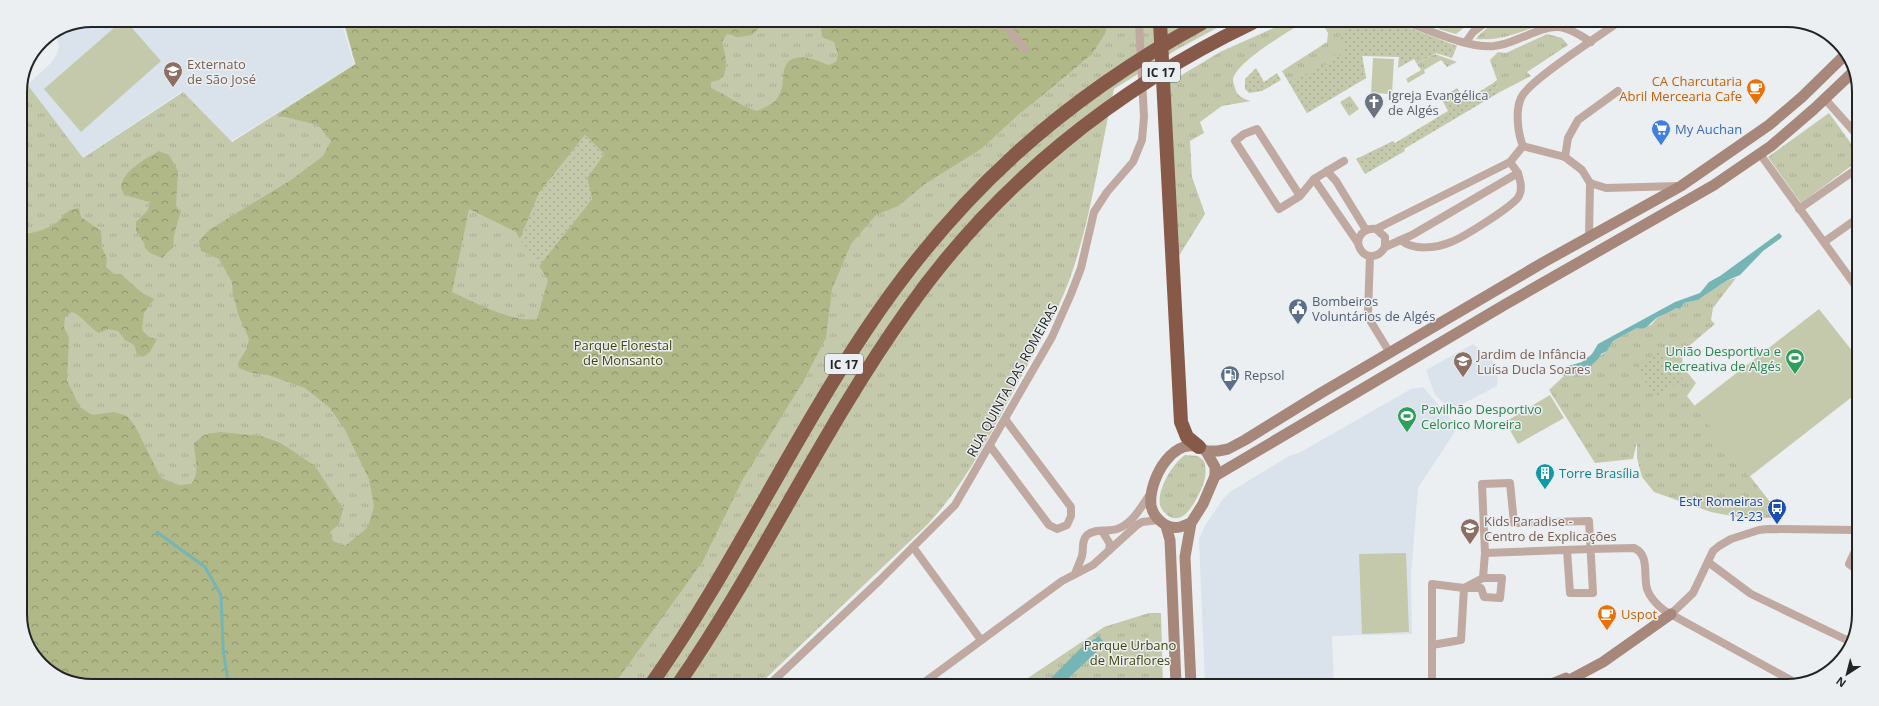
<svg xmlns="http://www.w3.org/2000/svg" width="1879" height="706" viewBox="0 0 1879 706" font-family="'Open Sans',sans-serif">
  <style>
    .built { fill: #dae3eb }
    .grass { fill: url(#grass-tufts) }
    .forest { fill: url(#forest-crowns); fill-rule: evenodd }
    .garden { fill: url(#garden-dots) }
    .pitch { fill: #c4c9ac }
    .water { fill: #75b5b6 }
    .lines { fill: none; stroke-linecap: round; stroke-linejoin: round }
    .stream { stroke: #75b5b6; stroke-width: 3 }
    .street { stroke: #c0a9a1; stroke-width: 8 }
    .secondary { stroke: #a8877b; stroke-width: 11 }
    .highway { stroke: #865949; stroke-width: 14 }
    .labels { text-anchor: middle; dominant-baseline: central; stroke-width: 3; stroke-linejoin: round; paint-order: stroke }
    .shield { fill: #eceff1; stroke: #5f6162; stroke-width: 1 }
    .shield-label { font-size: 12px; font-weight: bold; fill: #232424 }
    .education-label { font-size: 13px; fill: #785e54; stroke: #eceff1; text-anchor: start }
    .food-label { font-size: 13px; fill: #c56008; stroke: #eceff1; text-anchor: end }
    .worship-label { font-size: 13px; fill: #5b616d; stroke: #eceff1; text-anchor: start }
    .shop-label { font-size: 13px; fill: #366cbe; stroke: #eceff1; text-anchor: start }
    .service-label { font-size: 13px; fill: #4e5e75; stroke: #eceff1; text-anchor: start }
    .park-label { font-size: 13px; fill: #3f430a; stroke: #eceff1 }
    .leisure-label { font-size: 13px; fill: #27864d; stroke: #eceff1; text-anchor: end }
    .street-label { font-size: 13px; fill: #232424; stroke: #eceff1 }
    .culture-label { font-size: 13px; fill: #0d838f; stroke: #eceff1; text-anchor: start }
    .transit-label { font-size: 13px; fill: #164399; stroke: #eceff1; text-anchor: end }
    .rim { fill: none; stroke: #232424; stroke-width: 2 }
  </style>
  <defs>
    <pattern id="grass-tufts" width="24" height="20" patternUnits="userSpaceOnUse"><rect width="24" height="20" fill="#c4c9ac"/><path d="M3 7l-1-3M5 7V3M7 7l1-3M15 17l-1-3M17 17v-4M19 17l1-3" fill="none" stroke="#a8ac94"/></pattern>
    <pattern id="forest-crowns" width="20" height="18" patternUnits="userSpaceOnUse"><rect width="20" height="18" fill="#b1b888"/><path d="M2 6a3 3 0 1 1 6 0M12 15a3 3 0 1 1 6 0" fill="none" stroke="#90956f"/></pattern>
    <pattern id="garden-dots" width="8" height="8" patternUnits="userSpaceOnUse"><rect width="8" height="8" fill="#c4c9ac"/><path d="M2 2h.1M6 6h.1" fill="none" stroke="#a8ac94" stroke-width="1.8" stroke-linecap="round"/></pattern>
  </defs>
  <rect width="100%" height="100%" fill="#eceff1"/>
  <g class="built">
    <path d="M92,20l249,1 13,43 -124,78 -49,-50 -100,67 -54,-74 24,-22 6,-9 2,-9 -4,-13 10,-7z"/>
    <path d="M1473,344l25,22 -1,20 -46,24 -16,-15 -9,-25z"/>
    <path d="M1423,387l35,40 -40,61 -7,87 1,59 -80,2 2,49h-129l-6,-146 7,-15 17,-25 7,-7 59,-36 10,-3 112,-64z"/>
  </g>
  <g class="grass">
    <path d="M343,21l883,2 -50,27 -62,39c-14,62 -23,132 -45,192 -13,34 -33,68 -50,100 -27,50 -52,101 -91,143l-168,160 -691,-2 -34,-24 -15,-39v-531l4,-8 59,78 100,-66 49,50 123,-78z"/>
    <path d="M1285,23h18c-16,9 -66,39 -70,56 0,3 1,6 2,9 2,8 8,11 16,13l-29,5 -22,16 4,11 -14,8 2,36 13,37 -28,45 -7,-177 50,-30z"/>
    <path d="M1329,23h68l-7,33h-28l4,22 -59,35 -25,-42 45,-29 1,-9 -4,-7z"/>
    <path d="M1451,23h19l-14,11 -18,-5z"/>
    <path d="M1493,23h53c-24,8 -43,18 -70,16l3,-4z"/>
    <path d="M1547,34l15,4 6,7 -41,27 4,4 -31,16 -7,-9 4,-3 -7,-20 8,-8 8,1z"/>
    <path d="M1435,54l22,8 -10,5 -6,-7 -17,10 1,3 -17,10 -2,-4 15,-9 -4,-6z"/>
    <path d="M1350,96l9,13 -10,7 -9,-14z"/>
    <path d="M1829,113l29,40v8l-57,42 -33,-46z"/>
    <path d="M1736,278l-23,30 -2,12 4,4 -32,27 -1,15 14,17 -9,13 91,116v6h-35l-32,-6 -57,-20 -12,-15 -5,-19v-16l-4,17 -38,4 -46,-73 15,-14 7,-1 36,-24 6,-10 24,-13 14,-3 7,-8 18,-9 4,1 4,-6 14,-3 28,-19z"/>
    <path d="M1185,455l13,1 6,5c4,13 0,23 -6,35 -6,11 -16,30 -31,19 -3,-3 -6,-6 -7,-10 -3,-16 13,-42 25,-50z"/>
    <path d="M1149,613h12l2,72 -144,-1 85,-57z"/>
  </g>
  <g class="forest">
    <path d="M344,21l421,1 -13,13 -13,2 -12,-3 -5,8c3,10 8,31 -2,37 -2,2 -7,2 -9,3v6c16,7 29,18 46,23 6,-3 15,-6 19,-11 8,-11 6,-18 8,-30 6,-22 31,-10 45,-5l7,-3 2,-7 -4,-13 -12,-5 -1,-10 16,-5h271l-3,12 -13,20 -43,36 -30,24 -38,35 -56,35 -27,22 -22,9 -25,29 -19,45 -6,49 -23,44 -60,97 -40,82 -88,122 -546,-1 -34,-24 -15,-39v-384c12,-2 26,-5 36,-12 10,-8 8,-13 23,-15l2,9 20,14 1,17 5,10 -1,9 8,7h7l21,19 12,6 -10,14 -2,17 7,7 8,2 -7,13 -7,5 -6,-3 -3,-9 -9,-5 -7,-9 -10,-2 -9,4c-11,-6 -16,-17 -27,-21l-7,5 -1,10 5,11 -2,43 13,26 12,8 22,-3 13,4 8,10 26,52 18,7 12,-1c10,-11 3,-27 3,-41l10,-8 16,-3 41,4 20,7 34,23 28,43 -4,15 -9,8 3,9 12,5 23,-19 6,-21 -5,-27 -24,-49 -15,-22 -25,-20 -37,-13 -16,-2 -13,-5 -1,-5 9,-15 2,-9 -11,-25 -5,-20 -1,-12 -13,-23 -18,-8 -2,-10 10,-11 82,-50 32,-24 8,-15 -13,-16 -41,-10 79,-51zM585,135l19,19 -17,24 5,21 -53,67 9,14 -11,39c-24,4 -63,-17 -85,-27l17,-83 47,23 4,7 19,-46z"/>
    <path d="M159,151l10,4 9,16 -2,35 5,5 -7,24 -1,12 -11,11 -12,-5 -5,-5 -1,-5 -8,-12v-9l12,-12 2,-8 -26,-7 -3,-7c1,-17 24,-29 38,-37z"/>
  </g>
  <g class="garden">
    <path d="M1343,23h54l60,23 -5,12 -16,-5 -19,11 -3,-5 -16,9 1,-11 -37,-1 4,22 -59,35 -18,-31 13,-7v2l7,-5h6l5,-6 10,-2 6,-12 5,5 7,-1 -10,-19 10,-6z"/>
    <path d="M1256,68l8,14 13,-9 4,7 -19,11 -13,2 -4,-4v-10z"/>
    <path d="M1493,83l7,9 -96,57 1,2 -40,23 -9,-15 37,-18 2,2 53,-32 -7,-13 16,-10 8,13z"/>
    <path d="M585,135l19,19 -17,24 5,21 -53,67 -19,-27 19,-46z"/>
    <path d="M1660,349l23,30 -26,19 -22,-30z"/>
  </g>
  <g class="pitch">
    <path d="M123,20h2l36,41 -80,71 -37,-43z"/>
    <path d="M1373,58l21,1 -2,35 -21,-1z"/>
    <path d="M1819,309l38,48v36l-108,84 -55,-71z"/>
    <path d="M1550,395l14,23 -46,26 -13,-22z"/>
    <path d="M1406,553l3,79 -47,2 -3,-80z"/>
  </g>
  <g class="water">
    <path d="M1779,233l3,3 -1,2 -18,13 -23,24 -14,6 -28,19 -14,3 -4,6 -4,-1c-6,4 -12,6 -18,9 -8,5 -11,14 -21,11l-24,13 -6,10 -6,3c-4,11 -27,21 -37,22l-3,-8 21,-6 10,-8 6,-10 77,-42 25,-9 9,-11 11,-6z"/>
    <path d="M1099,636l6,8 -43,40h-17l36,-36z"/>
  </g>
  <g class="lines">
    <path class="stream" d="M157,532l48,35 16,28 2,53 5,34"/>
    <g class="street">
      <path d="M998,22l10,7 17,20"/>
      <path d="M1409,23c24,9 59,25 85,23 8,-1 17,-4 24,-7 35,-14 40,-19 73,3"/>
      <path d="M1466,42l7,-10 12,-9"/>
      <path d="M1825,99l33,37"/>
      <path d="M1851,127l8,-10"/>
      <path d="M1523,146c-5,-12 -8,-35 -2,-48 7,-17 77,-61 96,-75"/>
      <path d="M1760,154l97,134"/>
      <path d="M1327,171l9,10 30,49"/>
      <path d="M1314,179l44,64"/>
      <path d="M1590,183l16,5 72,-2"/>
      <path d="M1300,196l-43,-67 -13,5 -9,7 44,68 21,-13 14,-17 30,-18"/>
      <path d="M1799,209l59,-41"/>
      <path d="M1376,229l9,8v10c-8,14 -24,11 -27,-4 1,-10 8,-15 18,-14l134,-67 13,-16 42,11"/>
      <path d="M1589,237l1,-54 -8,-13 -17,-13 3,-19 10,-18 40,-29"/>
      <path d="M1401,240c12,11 36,8 50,2 11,-4 63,-36 68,-46 4,-8 1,-15 -1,-23"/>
      <path d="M1824,242l34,-24"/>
      <path d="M1385,247l27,-12 106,-62 -8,-11"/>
      <path d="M1370,256l-2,57 3,9 19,31"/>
      <path d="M990,446l59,79 8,4 10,-4 4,-9v-9l-66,-88"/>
      <path d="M1102,531l8,13 -1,6"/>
      <path d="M913,547l68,93"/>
      <path d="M1567,550l3,43h23l-4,-72 -75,2 -4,-40 -28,1 3,69 105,-4 44,-1c16,7 9,27 13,41 3,9 10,16 18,22l131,72"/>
      <path d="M1708,562l43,32 100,48"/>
      <path d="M1856,569l-7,-5 7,-15"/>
      <path d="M1075,574c2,-6 5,-12 7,-18 2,-7 -1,-15 5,-21 8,-7 21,-3 30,-6 16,-5 25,-24 34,-36"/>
      <path d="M1671,614l22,-21 20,-42 6,-5 12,-7 28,-9 9,-1 88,1"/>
      <path d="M1432,645l29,-5 3,-52h17l3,9 16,1 2,-20h-19"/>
      <path d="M770,684l110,-104 75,-75 97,-168 19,-43 10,-26 13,-56 13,-20 26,-30 9,-22 2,-23 -5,-95"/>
      <path d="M922,684l140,-103 31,-16 44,-40 5,-3 17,-2"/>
      <path d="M1432,685v-101l32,4 19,-10 2,-25"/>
    </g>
    <g class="secondary">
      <path d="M1206,451h12l10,-2 17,-9 76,-47 223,-131 137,-76 88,-61 33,-28 44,-43"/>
      <path d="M1215,476l291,-172 208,-119 57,-39 43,-37 39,-37"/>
      <path d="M1166,526l4,14 2,46 4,99"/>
      <path d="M1191,685l-6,-128 6,-34 12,-19 12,-28v-9l-9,-16c-31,-21 -58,29 -55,54 2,13 16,25 29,22 4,-1 8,-3 11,-4"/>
      <path d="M1549,685l17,-7"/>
      <path d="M1560,685l43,-23 68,-48"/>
    </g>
    <g class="highway">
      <path d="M1160,22l21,400 6,15 12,10"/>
      <path d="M652,683c79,-112 137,-238 214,-353 89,-134 195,-230 336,-307"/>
      <path d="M679,683c83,-121 144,-255 229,-374 88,-125 208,-221 344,-286"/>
    </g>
  </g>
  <defs>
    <g id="school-pin" transform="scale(1)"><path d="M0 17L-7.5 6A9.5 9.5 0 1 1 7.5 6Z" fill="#8d6e63" stroke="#eceff1"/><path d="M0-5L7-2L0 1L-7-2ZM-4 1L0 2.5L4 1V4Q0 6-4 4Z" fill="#fff"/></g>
    <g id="cafe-pin" transform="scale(1)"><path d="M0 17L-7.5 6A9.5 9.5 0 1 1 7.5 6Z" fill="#e8710a" stroke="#eceff1"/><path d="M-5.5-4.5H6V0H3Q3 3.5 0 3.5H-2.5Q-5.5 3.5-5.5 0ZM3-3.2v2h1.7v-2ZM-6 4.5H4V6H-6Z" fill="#fff"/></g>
    <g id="church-pin" transform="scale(1)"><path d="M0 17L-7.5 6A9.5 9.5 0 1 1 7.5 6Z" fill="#6b7280" stroke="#eceff1"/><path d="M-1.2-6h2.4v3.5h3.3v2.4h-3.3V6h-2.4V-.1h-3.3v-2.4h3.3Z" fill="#fff"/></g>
    <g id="supermarket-pin" transform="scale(1)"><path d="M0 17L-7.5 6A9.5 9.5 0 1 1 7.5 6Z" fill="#3f7fe0" stroke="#eceff1"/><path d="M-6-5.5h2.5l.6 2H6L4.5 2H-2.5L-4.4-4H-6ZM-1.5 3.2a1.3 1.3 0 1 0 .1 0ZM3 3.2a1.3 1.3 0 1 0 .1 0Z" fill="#fff"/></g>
    <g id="civic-pin" transform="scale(1)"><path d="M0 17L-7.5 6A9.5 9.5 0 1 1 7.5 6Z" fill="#5c6f8a" stroke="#eceff1"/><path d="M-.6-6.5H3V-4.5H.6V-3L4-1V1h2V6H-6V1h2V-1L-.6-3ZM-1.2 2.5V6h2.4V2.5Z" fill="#fff"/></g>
    <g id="stadium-pin" transform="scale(1)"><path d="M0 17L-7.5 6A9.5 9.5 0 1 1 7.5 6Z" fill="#2e9e5b" stroke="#eceff1"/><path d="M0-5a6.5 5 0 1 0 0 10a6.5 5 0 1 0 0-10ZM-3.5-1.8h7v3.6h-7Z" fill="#fff"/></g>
    <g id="fuel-pin" transform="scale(1)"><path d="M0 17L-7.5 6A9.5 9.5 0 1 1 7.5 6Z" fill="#5c6f8a" stroke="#eceff1"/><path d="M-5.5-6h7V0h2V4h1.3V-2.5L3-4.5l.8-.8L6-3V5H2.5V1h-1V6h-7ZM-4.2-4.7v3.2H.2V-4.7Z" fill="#fff"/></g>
    <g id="building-pin" transform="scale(1)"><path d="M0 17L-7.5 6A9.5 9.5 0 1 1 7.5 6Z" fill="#0f9aa8" stroke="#eceff1"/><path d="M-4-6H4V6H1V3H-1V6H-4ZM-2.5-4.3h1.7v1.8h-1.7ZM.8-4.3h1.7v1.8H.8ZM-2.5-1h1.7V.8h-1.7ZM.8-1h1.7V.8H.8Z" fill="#fff"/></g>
    <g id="bus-pin" transform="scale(1)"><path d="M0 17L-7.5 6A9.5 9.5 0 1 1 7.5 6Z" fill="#1a4fb4" stroke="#eceff1"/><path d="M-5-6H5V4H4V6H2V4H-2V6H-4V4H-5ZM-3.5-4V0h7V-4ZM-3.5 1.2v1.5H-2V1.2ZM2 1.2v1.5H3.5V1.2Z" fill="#fff"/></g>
  </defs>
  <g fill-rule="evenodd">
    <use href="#school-pin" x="173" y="71"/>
    <use href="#cafe-pin" x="1756" y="88"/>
    <use href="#church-pin" x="1374" y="102"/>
    <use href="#supermarket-pin" x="1661" y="129"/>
    <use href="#civic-pin" x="1298" y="308"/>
    <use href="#stadium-pin" x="1795" y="358"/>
    <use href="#school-pin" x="1463" y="361"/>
    <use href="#fuel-pin" x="1230" y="375"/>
    <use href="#stadium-pin" x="1407" y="416"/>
    <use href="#building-pin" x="1545" y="473"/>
    <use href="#bus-pin" x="1777" y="508"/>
    <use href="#school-pin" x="1470" y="528"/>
    <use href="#cafe-pin" x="1607" y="614"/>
  </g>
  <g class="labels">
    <g class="shield">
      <rect x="1142" y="62" width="38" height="20" rx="3"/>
      <rect x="825" y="354" width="38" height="20" rx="3"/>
    </g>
    <g class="shield-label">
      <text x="1161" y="72">IC 17</text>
      <text x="844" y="364">IC 17</text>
    </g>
    <g class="education-label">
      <text x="187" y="64">Externato<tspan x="187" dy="15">de São José</tspan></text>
      <text x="1477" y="354">Jardim de Infância<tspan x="1477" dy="15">Luísa Ducla Soares</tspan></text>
      <text x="1484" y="521">Kids Paradise -<tspan x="1484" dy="15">Centro de Explicações</tspan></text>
    </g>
    <g class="food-label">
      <text x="1742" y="81">CA Charcutaria<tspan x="1742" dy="15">Abril Mercearia Cafe</tspan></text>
      <text x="1621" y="614" text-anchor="start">Uspot</text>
    </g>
    <g class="worship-label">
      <text x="1388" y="95">Igreja Evangélica<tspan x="1388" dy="15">de Algés</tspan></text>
    </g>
    <g class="shop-label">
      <text x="1675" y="129">My Auchan</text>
    </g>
    <g class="service-label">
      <text x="1312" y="301">Bombeiros<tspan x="1312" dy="15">Voluntários de Algés</tspan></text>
      <text x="1244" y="375">Repsol</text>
    </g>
    <g class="park-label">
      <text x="623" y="345">Parque Florestal<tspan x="623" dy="15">de Monsanto</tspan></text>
      <text x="1130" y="645">Parque Urbano<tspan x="1130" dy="15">de Miraflores</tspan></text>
    </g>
    <g class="leisure-label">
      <text x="1781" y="351">União Desportiva e<tspan x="1781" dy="15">Recreativa de Algés</tspan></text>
      <text x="1421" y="409" text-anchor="start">Pavilhão Desportivo<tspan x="1421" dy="15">Celorico Moreira</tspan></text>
    </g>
    <g class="street-label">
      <text transform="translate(1012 380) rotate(-61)">RUA QUINTA DAS ROMEIRAS</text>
    </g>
    <g class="culture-label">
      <text x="1559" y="473">Torre Brasília</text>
    </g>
    <g class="transit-label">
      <text x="1763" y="501">Estr Romeiras<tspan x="1763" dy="15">12-23</tspan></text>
    </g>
  </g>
  <path d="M0 0H1879V706H0ZM92 27H1787A65 65 0 0 1 1852 92V614A65 65 0 0 1 1787 679H92A65 65 0 0 1 27 614V92A65 65 0 0 1 92 27Z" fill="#eceff1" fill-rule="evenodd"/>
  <path class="rim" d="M92 27H1787A65 65 0 0 1 1852 92V614A65 65 0 0 1 1787 679H92A65 65 0 0 1 27 614V92A65 65 0 0 1 92 27Z"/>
  <g transform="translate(1847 674) rotate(216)" stroke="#eceff1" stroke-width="3" paint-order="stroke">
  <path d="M0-3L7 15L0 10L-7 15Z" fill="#232424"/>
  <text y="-6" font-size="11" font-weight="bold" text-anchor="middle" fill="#232424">N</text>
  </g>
</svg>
